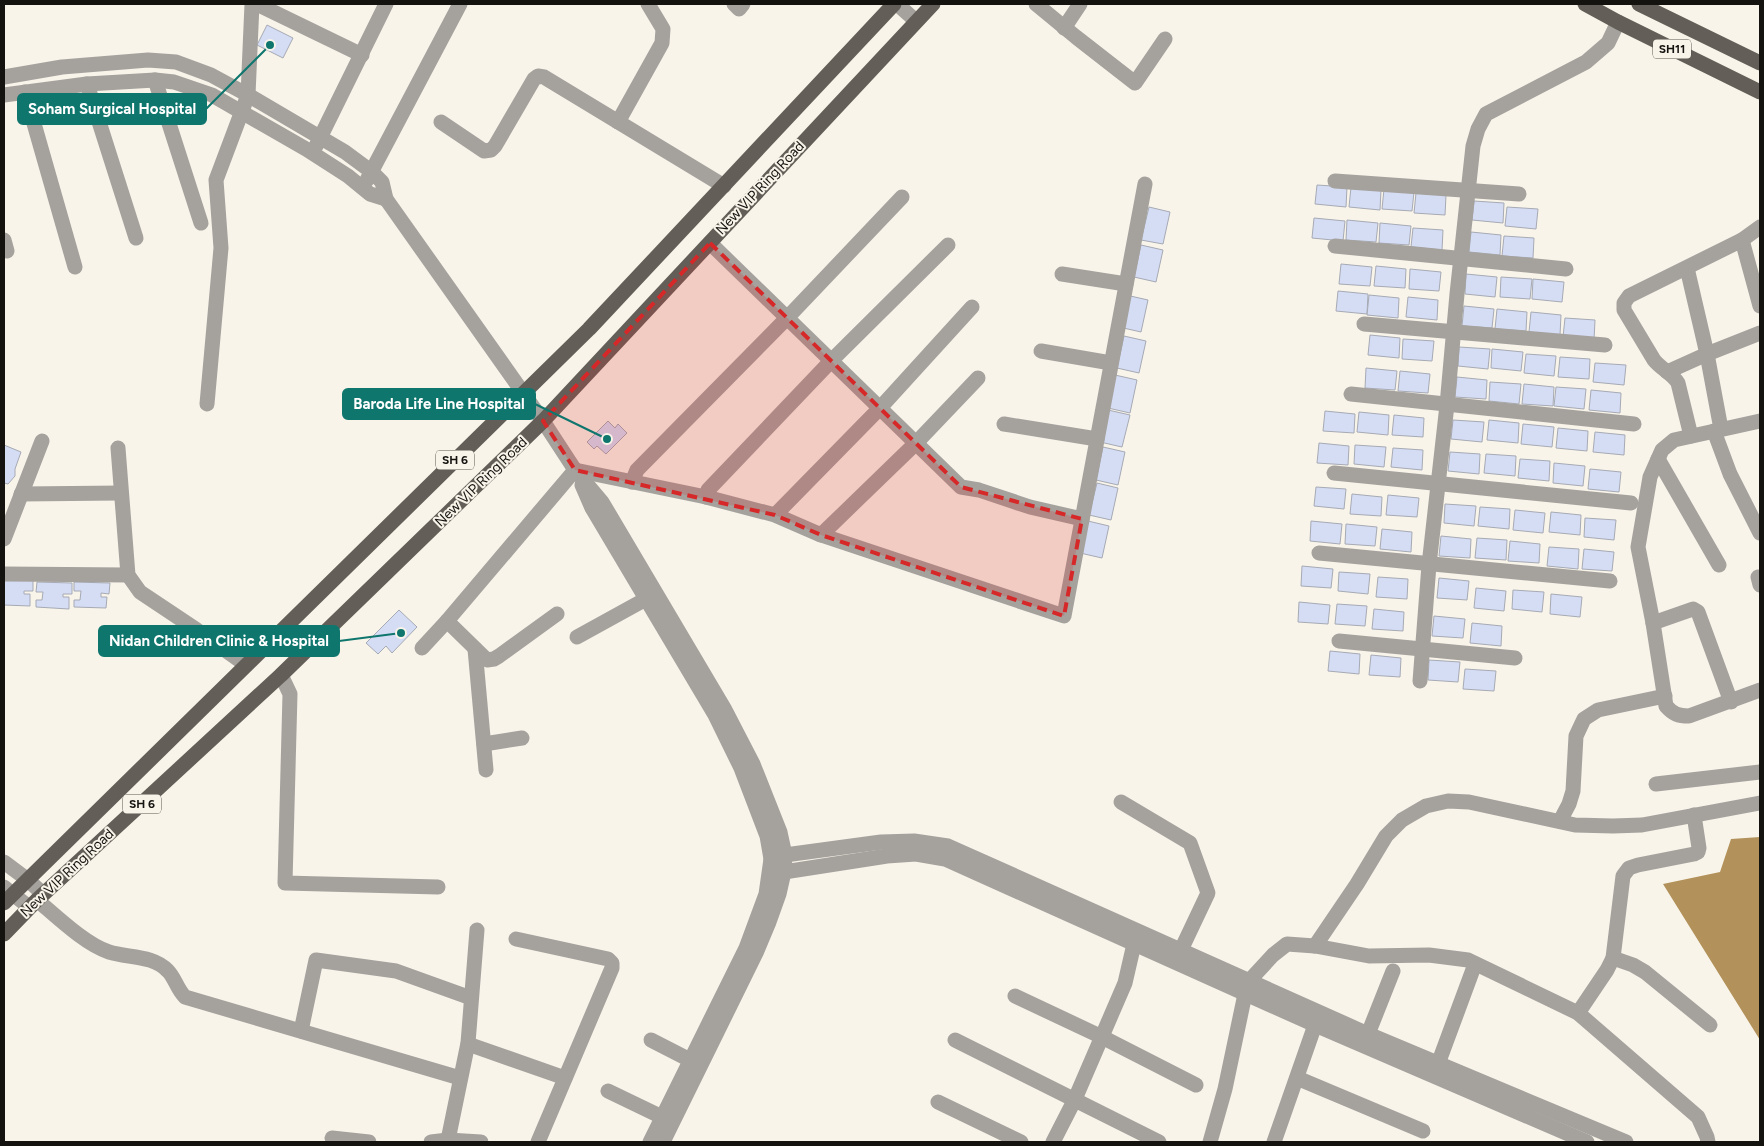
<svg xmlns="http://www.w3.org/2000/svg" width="1764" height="1146" viewBox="0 0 1764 1146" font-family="Figtree,sans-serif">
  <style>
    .water { fill: #b2925a }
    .building { fill: #d5ddf5; stroke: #a6aab4 }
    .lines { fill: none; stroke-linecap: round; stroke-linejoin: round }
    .minor { stroke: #a5a29e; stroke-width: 15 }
    .major { stroke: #635f58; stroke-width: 15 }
    .marked { fill: #d62828; fill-opacity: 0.2; stroke: #d62828; stroke-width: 4; stroke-dasharray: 10 6; stroke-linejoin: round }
    .labels { text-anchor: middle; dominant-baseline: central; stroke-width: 4; stroke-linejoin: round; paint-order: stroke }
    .shield { fill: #f9f4ea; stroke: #595651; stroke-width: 1 }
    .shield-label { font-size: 12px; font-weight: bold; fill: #151310 }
    .street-label { font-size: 14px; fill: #151310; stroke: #f9f4ea }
    .leader { fill: none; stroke: #0f766e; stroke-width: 2 }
    .callout-dot { fill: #0f766e; stroke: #f9f4ea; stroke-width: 2 }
    .callout { fill: #0f766e; stroke: #0f766e; stroke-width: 2 }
    .callout-label { font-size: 15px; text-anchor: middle; font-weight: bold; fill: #fff }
  </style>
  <rect width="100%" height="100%" fill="#f9f4ea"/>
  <path class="water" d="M1760,837v203l-97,-156 57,-12 11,-33z"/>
  <g class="building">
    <path d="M267,25l26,13 -10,20 -26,-13z"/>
    <path d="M1317,185l30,2 -1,20 -31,-3z"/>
    <path d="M1351,187l30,3 -1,20 -31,-3z"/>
    <path d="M1384,189l30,3 -2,19 -30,-2z"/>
    <path d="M1416,193l30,2 -1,20 -31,-2z"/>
    <path d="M1474,201l30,2 -1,20 -31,-3z"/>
    <path d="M1149,207l21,5 -7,32 -22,-4z"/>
    <path d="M1507,207l31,2 -2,20 -31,-3z"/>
    <path d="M1314,218l31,3 -2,20 -31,-3z"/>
    <path d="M1347,220l31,3 -2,19 -30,-2z"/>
    <path d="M1380,223l31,3 -2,19 -30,-2z"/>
    <path d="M1413,228l30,2 -1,20 -31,-3z"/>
    <path d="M1471,232l30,3 -1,20 -31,-3z"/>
    <path d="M1504,236l30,2 -1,20 -31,-2z"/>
    <path d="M1141,245l22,5 -7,32 -22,-5z"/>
    <path d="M1341,264l31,3 -2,19 -31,-2z"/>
    <path d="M1376,266l30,3 -1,19 -31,-2z"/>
    <path d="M1410,269l31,3 -2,19 -30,-2z"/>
    <path d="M1466,274l31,3 -2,20 -30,-3z"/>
    <path d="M1501,277l31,2 -2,20 -30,-2z"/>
    <path d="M1533,279l31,3 -2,20 -30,-3z"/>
    <path d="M1338,291l30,3 -1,20 -31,-3z"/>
    <path d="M1126,295l22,5 -7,32 -22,-5z"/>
    <path d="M1369,295l30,3 -1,20 -31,-3z"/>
    <path d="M1408,297l30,3 -1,20 -31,-3z"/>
    <path d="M1464,306l30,3 -2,19 -30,-2z"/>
    <path d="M1497,309l30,3 -1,19 -31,-2z"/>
    <path d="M1531,312l30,3 -1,20 -31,-3z"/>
    <path d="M1565,318l30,2 -1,20 -31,-3z"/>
    <path d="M1370,335l30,3 -1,20 -31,-3z"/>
    <path d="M1124,336l22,5 -7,32 -22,-5z"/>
    <path d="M1403,339l31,2 -2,20 -30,-2z"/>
    <path d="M1459,347l31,2 -2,20 -30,-3z"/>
    <path d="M1492,349l31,3 -2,19 -30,-3z"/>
    <path d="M1526,354l30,2 -2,20 -30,-3z"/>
    <path d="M1560,357l30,2 -1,20 -31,-2z"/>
    <path d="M1595,363l31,2 -2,20 -31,-3z"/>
    <path d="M1366,368l31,3 -2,19 -30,-2z"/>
    <path d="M1400,371l30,3 -2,19 -30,-2z"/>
    <path d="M1115,375l22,5 -7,33 -22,-5z"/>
    <path d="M1457,377l30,3 -1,19 -31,-2z"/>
    <path d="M1490,382l31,2 -2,20 -30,-3z"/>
    <path d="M1524,384l30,3 -1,19 -31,-2z"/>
    <path d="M1556,387l30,2 -2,20 -30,-3z"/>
    <path d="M1591,390l30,3 -1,20 -31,-3z"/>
    <path d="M1108,410l22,5 -8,32 -22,-5z"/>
    <path d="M1325,411l30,3 -1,19 -31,-2z"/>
    <path d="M1359,412l30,3 -1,20 -31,-3z"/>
    <path d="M1394,415l30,3 -1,19 -31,-2z"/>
    <path d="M1453,420l31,2 -2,20 -31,-3z"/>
    <path d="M1489,420l30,3 -1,20 -31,-3z"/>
    <path d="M608,421l7,7 3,-4 9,9 -21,21 -9,-8 -3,3 -7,-7z"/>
    <path d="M1523,424l31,3 -2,20 -31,-3z"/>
    <path d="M1558,428l30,3 -1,20 -31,-3z"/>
    <path d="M1595,432l30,3 -1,20 -31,-3z"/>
    <path d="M1319,443l30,3 -1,19 -31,-2z"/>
    <path d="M4,445l17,7 -6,17v7l-7,8 -4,-1z"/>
    <path d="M1355,445l31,2 -2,20 -30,-3z"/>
    <path d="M1103,447l22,5 -7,33 -22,-5z"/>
    <path d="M1393,448l30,2 -1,20 -31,-3z"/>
    <path d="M1450,452l30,2 -1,20 -31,-3z"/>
    <path d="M1486,454l30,2 -1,20 -31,-3z"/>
    <path d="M1520,459l30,2 -1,20 -31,-3z"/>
    <path d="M1554,463l31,3 -2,20 -30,-3z"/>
    <path d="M1590,469l31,3 -2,20 -31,-3z"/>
    <path d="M1097,483l21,5 -7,32 -22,-5z"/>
    <path d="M1316,487l30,2 -2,20 -30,-3z"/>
    <path d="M1352,494l30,3 -1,19 -31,-2z"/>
    <path d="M1388,495l31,3 -2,19 -31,-2z"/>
    <path d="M1445,504l31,2 -2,20 -30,-3z"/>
    <path d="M1480,507l30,2 -1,20 -31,-3z"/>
    <path d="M1515,510l30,3 -2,20 -30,-3z"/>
    <path d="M1551,512l30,3 -1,20 -31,-3z"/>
    <path d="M1585,518l31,2 -2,20 -30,-3z"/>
    <path d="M1088,521l21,5 -7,32 -22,-5z"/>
    <path d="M1311,521l31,3 -2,20 -30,-3z"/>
    <path d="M1346,524l31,3 -2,19 -30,-2z"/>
    <path d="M1382,529l30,3 -1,20 -31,-3z"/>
    <path d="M1441,536l30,3 -1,19 -31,-2z"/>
    <path d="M1477,538l30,2 -1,20 -31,-2z"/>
    <path d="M1510,541l30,3 -1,19 -31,-2z"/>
    <path d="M1549,547l30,2 -1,20 -31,-3z"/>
    <path d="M1584,549l30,3 -2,19 -30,-2z"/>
    <path d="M1302,566l31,3 -2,19 -30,-2z"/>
    <path d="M1339,572l31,2 -2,20 -30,-3z"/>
    <path d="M1378,577l30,2 -1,20 -31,-2z"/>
    <path d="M1439,578l30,3 -2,19 -30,-2z"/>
    <path d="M4,579l29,1v11h-9v3h6v12l-26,-1z"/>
    <path d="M37,582l35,1v11h-9v3h6v12l-33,-2v-7h6l1,-8h-7z"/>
    <path d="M74,582l36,1 -1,11 -8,-1v4h6l-1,11 -32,-1v-7h6l1,-9h-7z"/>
    <path d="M1476,588l30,3 -2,20 -30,-3z"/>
    <path d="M1513,590l31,2 -2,20 -30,-3z"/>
    <path d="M1551,594l31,3 -2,20 -30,-3z"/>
    <path d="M1299,602l31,3 -2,19 -30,-2z"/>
    <path d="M1337,604l30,2 -2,20 -30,-2z"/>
    <path d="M1374,609l30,3 -1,19 -31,-2z"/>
    <path d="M399,610l18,17 -25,26 -6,-7 -8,8 -12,-11z"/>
    <path d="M1434,616l31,3 -2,19 -31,-2z"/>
    <path d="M1472,623l30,3 -1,20 -31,-3z"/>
    <path d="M1330,651l30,3 -1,20 -31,-3z"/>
    <path d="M1371,655l30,3 -1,19 -31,-2z"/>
    <path d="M1429,660l31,2 -2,20 -30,-2z"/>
    <path d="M1465,669l31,2 -2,20 -31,-2z"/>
  </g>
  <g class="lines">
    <g class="minor">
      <path d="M257,4l105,51"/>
      <path d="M734,4l5,5 4,-5"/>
      <path d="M897,4l19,17"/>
      <path d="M1036,4l40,33 59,46 30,-44"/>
      <path d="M1064,28l16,-24"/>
      <path d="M4,77l58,-10 86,-7 28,2 35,13 37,20 97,57 27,20 10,10 4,17 157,222 32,49 27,32 122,206 29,56 27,68 5,23 -1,17 -5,22 -10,28 -13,31 -93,189"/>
      <path d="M155,80l46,143"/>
      <path d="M87,84l49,154"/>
      <path d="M25,92l50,175"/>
      <path d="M4,95l83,-11 68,-4 19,2 38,13 94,54 42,27 22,18 16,5"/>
      <path d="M441,122l43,29 7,-1 4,-4 39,-67 4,-3 6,1 180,109"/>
      <path d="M618,122l44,-79 1,-14 -15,-25"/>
      <path d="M316,146l70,-142"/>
      <path d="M367,180l93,-176"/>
      <path d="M1335,181l184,13"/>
      <path d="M4,240l3,11"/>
      <path d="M1742,240l18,66"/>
      <path d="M710,243l251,244 18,3 51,17 52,12"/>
      <path d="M1335,246l231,23"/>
      <path d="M1687,268l20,86 14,75"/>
      <path d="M1062,274l64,10"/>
      <path d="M1364,324l241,21"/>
      <path d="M1041,351l70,12"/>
      <path d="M1667,372l40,-18 53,-21"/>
      <path d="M1351,394l283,30"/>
      <path d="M207,404l14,-156 -5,-68 32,-85 4,-91"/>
      <path d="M1760,421l-86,19 -12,10 -12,27 -12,70 15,76 13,83c7,8 12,10 23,10l71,-26"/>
      <path d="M1004,424l93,15"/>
      <path d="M1714,431l16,43 30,59"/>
      <path d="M1691,436l-13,-53c-6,-10 -17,-14 -24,-23l-30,-50v-7l5,-7 113,-56 18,-13"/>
      <path d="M118,448l10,127 12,17 57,38 49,35"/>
      <path d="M1658,459l61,106"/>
      <path d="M575,470l131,27 69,18 46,20 243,81 81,-432"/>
      <path d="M1334,473l297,30"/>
      <path d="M632,482l5,-12 150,-152 115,-121"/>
      <path d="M582,485l10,23 123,207 26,53 26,68 4,23 -5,35 -20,54 -96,194"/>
      <path d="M21,494l100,-1"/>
      <path d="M706,497l2,-7 123,-129 117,-116"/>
      <path d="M775,515l105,-107 92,-101"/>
      <path d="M821,535l95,-92 62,-65"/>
      <path d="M4,539l38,-98"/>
      <path d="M1319,553l291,28"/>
      <path d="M4,574l124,1"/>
      <path d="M1758,577l2,8"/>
      <path d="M447,621l40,39 7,-1 5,-3 58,-42"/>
      <path d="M1653,623l40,-14 5,3 33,90"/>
      <path d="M577,637l69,-38"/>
      <path d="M1339,641l176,17"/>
      <path d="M422,648l25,-27 128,-151"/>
      <path d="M475,649l11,121"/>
      <path d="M281,675l9,19 -5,189 153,4"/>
      <path d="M1420,681l9,-116 18,-160 10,-111 16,-148 5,-17 8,-15 100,-52 22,-19 10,-21"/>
      <path d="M484,744l38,-6"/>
      <path d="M1656,784l104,-12"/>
      <path d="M1121,802l69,41 18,50 -27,57"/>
      <path d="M1560,821l9,-17 4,-13 3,-55 8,-17 14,-9 67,-14"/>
      <path d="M771,859l14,-4 96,-13 33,-1 34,5 420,188 258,108"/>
      <path d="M4,862l24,18 15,14"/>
      <path d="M770,872h14l103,-16 29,-2 29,5 370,166 272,117"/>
      <path d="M4,887l25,20"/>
      <path d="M37,900c19,16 49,45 72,52 19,6 44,3 59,19 7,7 9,18 17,26l275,81"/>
      <path d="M516,939l92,20 4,4v5l-74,174"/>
      <path d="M1315,946l42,-62 29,-48 16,-16 24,-14 22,-5 21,1 106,23 38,1 29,-1 118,-22"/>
      <path d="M1613,958l20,7 12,7 65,53"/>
      <path d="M1015,996l87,41 94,48"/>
      <path d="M1578,1013l29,-43 6,-12 10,-82 6,-8 9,-3 56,-11 4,-2 1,-4 -5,-33"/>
      <path d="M301,1031l15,-71 80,11 75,27"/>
      <path d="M1368,1034l25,-63"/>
      <path d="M651,1040l39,20"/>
      <path d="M955,1040l204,102"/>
      <path d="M468,1044l97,34"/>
      <path d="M1438,1064l37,-100"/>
      <path d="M1297,1078l126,53"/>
      <path d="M608,1091l54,26"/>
      <path d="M938,1102l83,40"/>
      <path d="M332,1138l37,4"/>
      <path d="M448,1140l20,-97 9,-113"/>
      <path d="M431,1142l17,-2 33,2"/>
      <path d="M1053,1142l22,-43 50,-116 9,-39"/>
      <path d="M1210,1142l15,-53 20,-95 4,-13 24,-26 14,-11 28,2 54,10 60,-1 39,5 110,53 120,104 9,20 1,5"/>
      <path d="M1274,1142l41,-117"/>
    </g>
    <g class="major">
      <path d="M1585,4l33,18 142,70"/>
      <path d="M1639,4l121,59"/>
      <path d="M4,903l585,-574 305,-325"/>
      <path d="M4,934l33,-34 244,-225 262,-254 390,-417"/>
    </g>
  </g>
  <path class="marked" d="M710,243l251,244 121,32 -18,97 -243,-81 -46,-20 -200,-45 -32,-49z"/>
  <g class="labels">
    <g class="shield">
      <rect x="1653" y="39.5" width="38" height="19" rx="4"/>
      <rect x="436" y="450.5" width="38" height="19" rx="4"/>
      <rect x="123" y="794.5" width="38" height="19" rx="4"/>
    </g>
    <g class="shield-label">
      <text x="1672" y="49">SH11</text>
      <text x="455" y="460">SH 6</text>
      <text x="142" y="804">SH 6</text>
    </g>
    <g class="street-label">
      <text transform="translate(760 188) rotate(-47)">New VIP Ring Road</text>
      <text transform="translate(481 482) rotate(-44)">New VIP Ring Road</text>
      <text transform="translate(67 873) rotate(-43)">New VIP Ring Road</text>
    </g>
  </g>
  <path class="leader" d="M270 45L206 109M607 439L535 404M401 633L339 641"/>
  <g class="callout-dot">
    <circle cx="270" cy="45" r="5"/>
    <circle cx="607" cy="439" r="5"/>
    <circle cx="401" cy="633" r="5"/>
  </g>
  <g class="callout">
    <rect x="18" y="94" width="188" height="30" rx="5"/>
    <rect x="343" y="389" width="192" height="30" rx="5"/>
    <rect x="99" y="626" width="240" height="30" rx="5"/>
  </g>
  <g class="callout-label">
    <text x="112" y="114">Soham Surgical Hospital</text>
    <text x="439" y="409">Baroda Life Line Hospital</text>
    <text x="219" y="646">Nidan Children Clinic &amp; Hospital</text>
  </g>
  <rect width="1764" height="1146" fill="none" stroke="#151310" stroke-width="10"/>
</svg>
